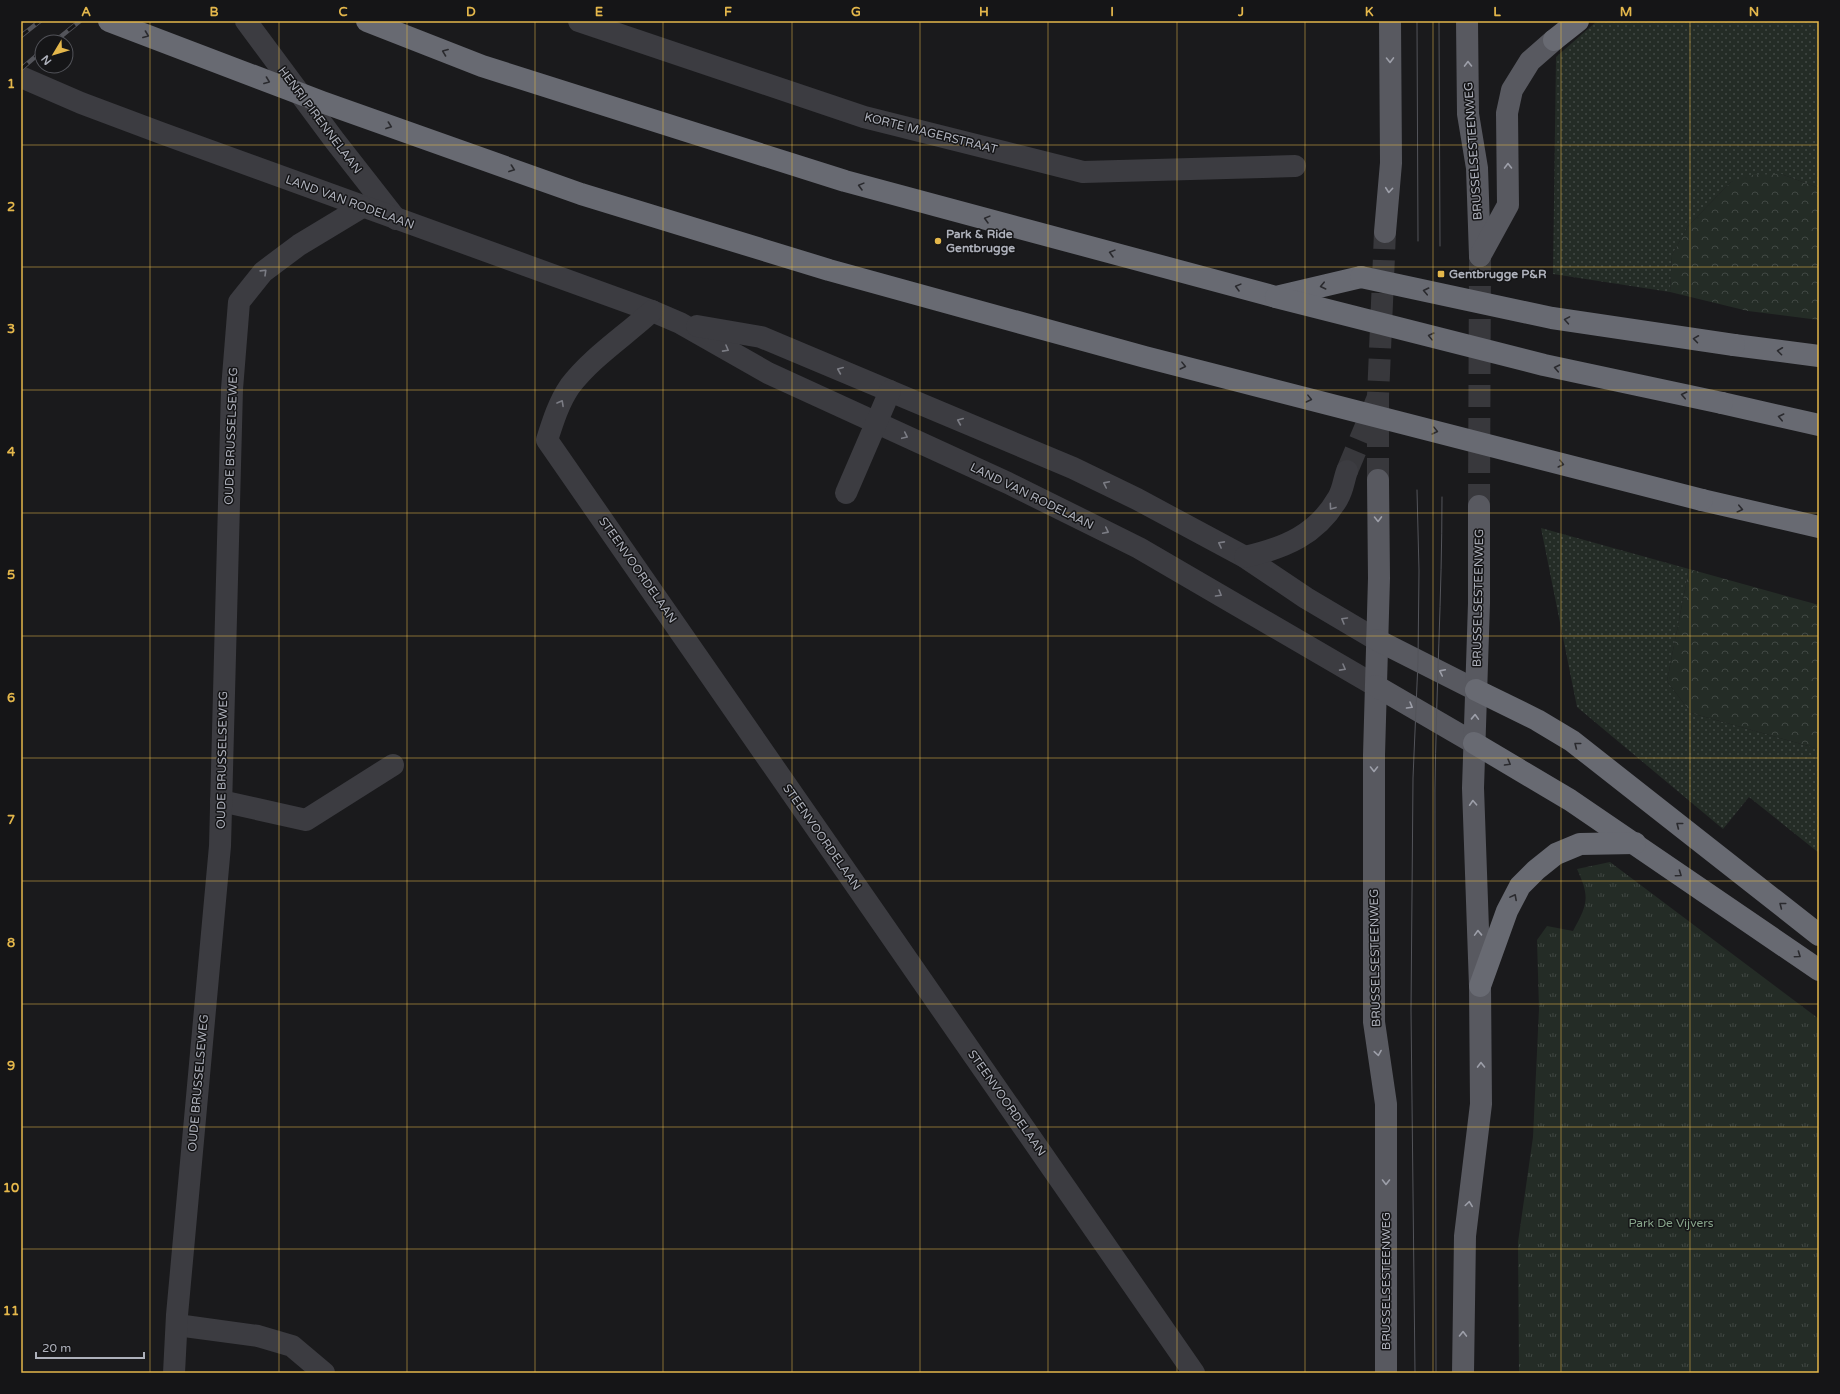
<svg xmlns="http://www.w3.org/2000/svg" width="1840" height="1394" viewBox="0 0 1840 1394" font-family="'Varela Round',sans-serif">
  <style>
    .grass { fill: url(#grass-dots) }
    .forest { fill: url(#forest-crowns) }
    .park { fill: url(#park-tufts) }
    .lines { fill: none; stroke-linecap: round; stroke-linejoin: round }
    .minor-tunnel { stroke: #38383c; stroke-width: 22; stroke-dasharray: 22 11; stroke-linecap: butt }
    .major-tunnel { stroke: #38383c; stroke-width: 22; stroke-dasharray: 22 11; stroke-linecap: butt }
    .minor { stroke: #3c3c41; stroke-width: 22 }
    .major { stroke: #585960; stroke-width: 22 }
    .highway { stroke: #686a72; stroke-width: 22 }
    .tram { stroke: #53545a; stroke-width: 1 }
    .rail-casing { stroke: #53545a; stroke-width: 4.5 }
    .rail { stroke: #151517; stroke-width: 3; stroke-dasharray: 9; stroke-linecap: butt }
    .highway-bridge { stroke: #686a72; stroke-width: 22 }
    .oneway { stroke: #2a2a2e }
    .oneway2 { stroke: #9d9fa9 }
    .oneway3 { stroke: #7b7c84 }
    .grid { fill: none; stroke: #e4b74b; stroke-width: 1; stroke-opacity: 0.55 }
    .poi-dot { fill: #e4b74b; stroke: #151517; stroke-width: 1.5 }
    .labels { text-anchor: middle; dominant-baseline: central; stroke-width: 3; stroke-linejoin: round; paint-order: stroke }
    .street-label { font-size: 12px; fill: #aeb1bb; stroke: #151517 }
    .poi-label { font-size: 12px; font-weight: bold; fill: #aeb1bb; stroke: #151517; text-anchor: start }
    .park-label { font-size: 12px; fill: #87a48a; stroke: #151517 }
    .neatline { fill: none; stroke: #e4b74b; stroke-width: 1.5 }
    .grid-label { font-size: 13px; text-anchor: middle; font-weight: bold; fill: #e4b74b }
  </style>
  <defs>
    <pattern id="grass-dots" width="8" height="8" patternUnits="userSpaceOnUse"><rect width="8" height="8" fill="#242c26"/><path d="M2 2h.1M6 6h.1" fill="none" stroke="#414844" stroke-width="1.8" stroke-linecap="round"/></pattern>
    <pattern id="forest-crowns" width="20" height="18" patternUnits="userSpaceOnUse"><rect width="20" height="18" fill="#242c26"/><path d="M2 6a3 3 0 1 1 6 0M12 15a3 3 0 1 1 6 0" fill="none" stroke="#414844"/></pattern>
    <pattern id="park-tufts" width="24" height="20" patternUnits="userSpaceOnUse"><rect width="24" height="20" fill="#242c26"/><path d="M3 7l-1-3M5 7V3M7 7l1-3M15 17l-1-3M17 17v-4M19 17l1-3" fill="none" stroke="#414844"/></pattern>
  </defs>
  <rect width="100%" height="100%" fill="#1a1a1c"/>
  <g class="grass">
    <path d="M1597,21h222v167l-38,-14 -50,8 -43,44 -16,29 -2,37 -117,-18 3,-217z"/>
    <path d="M1541,528l148,41 -22,112 24,32 128,36v104l-70,-56 -26,32 -146,-122z"/>
  </g>
  <g class="forest">
    <path d="M1781,174l38,14v132l-71,-9 -78,-19 2,-37 16,-29 43,-44 18,-7z"/>
    <path d="M1689,569l130,36v144l-128,-36 -24,-32z"/>
  </g>
  <path class="park" d="M1610,862l209,157v354h-300l-1,-131 15,-105 6,-128 -2,-69 10,-14 26,5c15,-27 17,-34 4,-62z"/>
  <g class="lines">
    <path class="minor-tunnel" d="M1347,471l31,-74"/>
    <g class="major-tunnel">
      <path d="M1378,480v-83l7,-165"/>
      <path d="M1479,506l1,-250"/>
    </g>
    <g class="minor">
      <path d="M246,21l89,120 61,78"/>
      <path d="M579,21l285,96 219,55 212,-6"/>
      <path d="M21,77l60,26 80,30 491,178 28,12 88,50 240,110 131,65 237,138"/>
      <path d="M652,311c-27,25 -60,46 -82,75 -11,16 -17,35 -23,54l647,933"/>
      <path d="M697,326l64,11 312,131 64,31 108,58 61,41 71,42"/>
      <path d="M846,493l44,-102"/>
      <path d="M1245,557c39,-9 72,-22 93,-59 5,-8 6,-19 9,-27"/>
      <path d="M221,801l85,19 87,-55"/>
      <path d="M177,1325l81,11 34,10 32,27"/>
      <path d="M174,1373l3,-58 43,-469 12,-457 7,-87 24,-30 36,-27 63,-38"/>
    </g>
    <g class="major">
      <path d="M1467,21l1,93 9,54 3,88"/>
      <path d="M1385,232l6,-69 -1,-142"/>
      <path d="M1480,256l28,-51 -1,-92 5,-23 18,-29 24,-21"/>
      <path d="M1378,480l1,98 -5,177v267l12,82v269"/>
      <path d="M1377,640l99,50"/>
      <path d="M1376,686l98,57"/>
      <path d="M1463,1373l2,-137 16,-132 -1,-118 -7,-198 6,-185v-97"/>
    </g>
    <g class="highway">
      <path d="M367,21l115,45 363,115 431,116 85,-20"/>
      <path d="M1554,40l24,-19"/>
      <path d="M1734,345l85,11"/>
      <path d="M1722,403l97,22"/>
      <path d="M1702,500l117,27"/>
      <path d="M1476,690l61,30 35,21 247,194"/>
      <path d="M1474,743l96,57 249,170"/>
      <path d="M1480,986l27,-75 13,-25 16,-16 20,-16 24,-10 55,-1"/>
    </g>
    <g class="tram">
      <path d="M1417,21l1,220"/>
      <path d="M1439,21l1,225"/>
      <path d="M1415,1373l-4,-363 2,-232 5,-117 1,-90 -2,-81"/>
      <path d="M1436,1373l-1,-583c1,-98 7,-196 7,-293"/>
    </g>
    <g class="rail-casing">
      <g id="rail">
        <path d="M21,36l19,-15"/>
        <path d="M54,42l26,-21"/>
        <path d="M21,69l21,-18"/>
      </g>
    </g>
    <use href="#rail" class="rail"/>
    <g class="highway-bridge">
      <path d="M109,21l213,81 259,92 248,76 316,87 557,143"/>
      <path d="M1361,277l191,41 182,27"/>
      <path d="M1276,297l268,68 178,38"/>
    </g>
  </g>
  <defs><path id="oneway-chevron" d="M-2-3.5L2.5 0L-2 3.5" fill="none" stroke-width="1.6" stroke-linecap="round" stroke-linejoin="round"/></defs>
  <g class="oneway">
    <use href="#oneway-chevron" transform="translate(146 35) rotate(21)"/>
    <use href="#oneway-chevron" transform="translate(445 52) rotate(-159)"/>
    <use href="#oneway-chevron" transform="translate(267 81) rotate(21)"/>
    <use href="#oneway-chevron" transform="translate(389 126) rotate(20)"/>
    <use href="#oneway-chevron" transform="translate(512 169) rotate(20)"/>
    <use href="#oneway-chevron" transform="translate(861 186) rotate(-165)"/>
    <use href="#oneway-chevron" transform="translate(987 219) rotate(-165)"/>
    <use href="#oneway-chevron" transform="translate(1112 253) rotate(-165)"/>
    <use href="#oneway-chevron" transform="translate(1323 286) rotate(167)"/>
    <use href="#oneway-chevron" transform="translate(1238 287) rotate(-165)"/>
    <use href="#oneway-chevron" transform="translate(1426 291) rotate(-168)"/>
    <use href="#oneway-chevron" transform="translate(1567 320) rotate(-170)"/>
    <use href="#oneway-chevron" transform="translate(1431 336) rotate(-166)"/>
    <use href="#oneway-chevron" transform="translate(1696 339) rotate(-172)"/>
    <use href="#oneway-chevron" transform="translate(1780 351) rotate(-173)"/>
    <use href="#oneway-chevron" transform="translate(1183 366) rotate(14)"/>
    <use href="#oneway-chevron" transform="translate(1557 368) rotate(-168)"/>
    <use href="#oneway-chevron" transform="translate(1684 395) rotate(-168)"/>
    <use href="#oneway-chevron" transform="translate(1309 399) rotate(14)"/>
    <use href="#oneway-chevron" transform="translate(1781 417) rotate(-167)"/>
    <use href="#oneway-chevron" transform="translate(1435 431) rotate(14)"/>
    <use href="#oneway-chevron" transform="translate(1561 464) rotate(14)"/>
    <use href="#oneway-chevron" transform="translate(1740 509) rotate(13)"/>
    <use href="#oneway-chevron" transform="translate(1577 745) rotate(-142)"/>
    <use href="#oneway-chevron" transform="translate(1508 763) rotate(30)"/>
    <use href="#oneway-chevron" transform="translate(1679 825) rotate(-142)"/>
    <use href="#oneway-chevron" transform="translate(1679 874) rotate(35)"/>
    <use href="#oneway-chevron" transform="translate(1514 897) rotate(-62)"/>
    <use href="#oneway-chevron" transform="translate(1782 905) rotate(-142)"/>
    <use href="#oneway-chevron" transform="translate(1798 955) rotate(35)"/>
  </g>
  <g class="oneway2">
    <use href="#oneway-chevron" transform="translate(1390 60) rotate(89)"/>
    <use href="#oneway-chevron" transform="translate(1468 64) rotate(-91)"/>
    <use href="#oneway-chevron" transform="translate(1508 166) rotate(-91)"/>
    <use href="#oneway-chevron" transform="translate(1389 190) rotate(95)"/>
    <use href="#oneway-chevron" transform="translate(1378 519) rotate(89)"/>
    <use href="#oneway-chevron" transform="translate(1442 672) rotate(-154)"/>
    <use href="#oneway-chevron" transform="translate(1410 706) rotate(30)"/>
    <use href="#oneway-chevron" transform="translate(1475 717) rotate(-88)"/>
    <use href="#oneway-chevron" transform="translate(1374 769) rotate(90)"/>
    <use href="#oneway-chevron" transform="translate(1473 803) rotate(-93)"/>
    <use href="#oneway-chevron" transform="translate(1478 933) rotate(-92)"/>
    <use href="#oneway-chevron" transform="translate(1378 1053) rotate(81)"/>
    <use href="#oneway-chevron" transform="translate(1481 1065) rotate(-91)"/>
    <use href="#oneway-chevron" transform="translate(1386 1182) rotate(90)"/>
    <use href="#oneway-chevron" transform="translate(1469 1204) rotate(-82)"/>
    <use href="#oneway-chevron" transform="translate(1463 1334) rotate(-89)"/>
  </g>
  <g class="oneway3">
    <use href="#oneway-chevron" transform="translate(264 272) rotate(-44)"/>
    <use href="#oneway-chevron" transform="translate(726 349) rotate(29)"/>
    <use href="#oneway-chevron" transform="translate(840 370) rotate(-157)"/>
    <use href="#oneway-chevron" transform="translate(561 403) rotate(-61)"/>
    <use href="#oneway-chevron" transform="translate(960 421) rotate(-157)"/>
    <use href="#oneway-chevron" transform="translate(905 436) rotate(25)"/>
    <use href="#oneway-chevron" transform="translate(1106 484) rotate(-154)"/>
    <use href="#oneway-chevron" transform="translate(1332 507) rotate(126)"/>
    <use href="#oneway-chevron" transform="translate(1106 531) rotate(26)"/>
    <use href="#oneway-chevron" transform="translate(1221 544) rotate(-152)"/>
    <use href="#oneway-chevron" transform="translate(1219 594) rotate(30)"/>
    <use href="#oneway-chevron" transform="translate(1344 620) rotate(-150)"/>
    <use href="#oneway-chevron" transform="translate(1343 668) rotate(29)"/>
  </g>
  <path class="grid" d="M150,21v1352M279,21v1352M407,21v1352M535,21v1352M663,21v1352M792,21v1352M920,21v1352M1048,21v1352M1177,21v1352M1305,21v1352M1433,21v1352M1561,21v1352M1690,21v1352M21,145h1798M21,267h1798M21,390h1798M21,513h1798M21,636h1798M21,758h1798M21,881h1798M21,1004h1798M21,1127h1798M21,1249h1798"/>
  <g class="poi-dot">
    <circle cx="938" cy="241" r="4"/>
    <rect x="1437" y="270" width="8" height="8" rx="2"/>
  </g>
  <g class="labels">
    <g class="street-label">
      <text transform="translate(320 120) rotate(53)">HENRI PIRENNELAAN</text>
      <text transform="translate(931 133) rotate(14)">KORTE MAGERSTRAAT</text>
      <text transform="translate(1473 151) rotate(-94)">BRUSSELSESTEENWEG</text>
      <text transform="translate(350 202) rotate(20)">LAND VAN RODELAAN</text>
      <text transform="translate(231 436) rotate(-88)">OUDE BRUSSELSEWEG</text>
      <text transform="translate(1032 496) rotate(26)">LAND VAN RODELAAN</text>
      <text transform="translate(638 570) rotate(55)">STEENVOORDELAAN</text>
      <text transform="translate(1478 598) rotate(-89)">BRUSSELSESTEENWEG</text>
      <text transform="translate(222 760) rotate(-89)">OUDE BRUSSELSEWEG</text>
      <text transform="translate(822 837) rotate(55)">STEENVOORDELAAN</text>
      <text transform="translate(1375 958) rotate(-91)">BRUSSELSESTEENWEG</text>
      <text transform="translate(198 1083) rotate(-85)">OUDE BRUSSELSEWEG</text>
      <text transform="translate(1007 1103) rotate(55)">STEENVOORDELAAN</text>
      <text transform="translate(1386 1281) rotate(-90)">BRUSSELSESTEENWEG</text>
    </g>
    <g class="poi-label">
      <text x="946" y="234">Park &amp; Ride<tspan x="946" dy="14">Gentbrugge</tspan></text>
      <text x="1449" y="274">Gentbrugge P&amp;R</text>
    </g>
    <g class="park-label">
      <text x="1671" y="1223">Park De Vijvers</text>
    </g>
  </g>
  <rect width="1840" height="1394" fill="none" stroke="#151517" stroke-width="44"/>
  <g transform="translate(54 54) rotate(232)"><circle r="19" fill="#151517" stroke="#525359"/>
  <path d="M0-3L7 15L0 10L-7 15Z" fill="#e4b74b"/>
  <text y="-6" font-size="11" font-weight="bold" text-anchor="middle" fill="#aeb1bb">N</text>
  </g>
  <path d="M36 1352v6h108v-6" fill="none" stroke="#aeb1bb" stroke-width="2"/>
  <text x="42" y="1352" font-size="12" fill="#aeb1bb" stroke="#151517" stroke-width="3" paint-order="stroke">20 m</text>
  <rect x="22" y="22" width="1796" height="1350" class="neatline"/>
  <g class="grid-label">
    <text x="86" y="16">A</text>
    <text x="214" y="16">B</text>
    <text x="343" y="16">C</text>
    <text x="471" y="16">D</text>
    <text x="599" y="16">E</text>
    <text x="728" y="16">F</text>
    <text x="856" y="16">G</text>
    <text x="984" y="16">H</text>
    <text x="1112" y="16">I</text>
    <text x="1241" y="16">J</text>
    <text x="1369" y="16">K</text>
    <text x="1497" y="16">L</text>
    <text x="1626" y="16">M</text>
    <text x="1754" y="16">N</text>
    <text x="11" y="88">1</text>
    <text x="11" y="211">2</text>
    <text x="11" y="333">3</text>
    <text x="11" y="456">4</text>
    <text x="11" y="579">5</text>
    <text x="11" y="702">6</text>
    <text x="11" y="824">7</text>
    <text x="11" y="947">8</text>
    <text x="11" y="1070">9</text>
    <text x="11" y="1192">10</text>
    <text x="11" y="1315">11</text>
  </g>
</svg>
